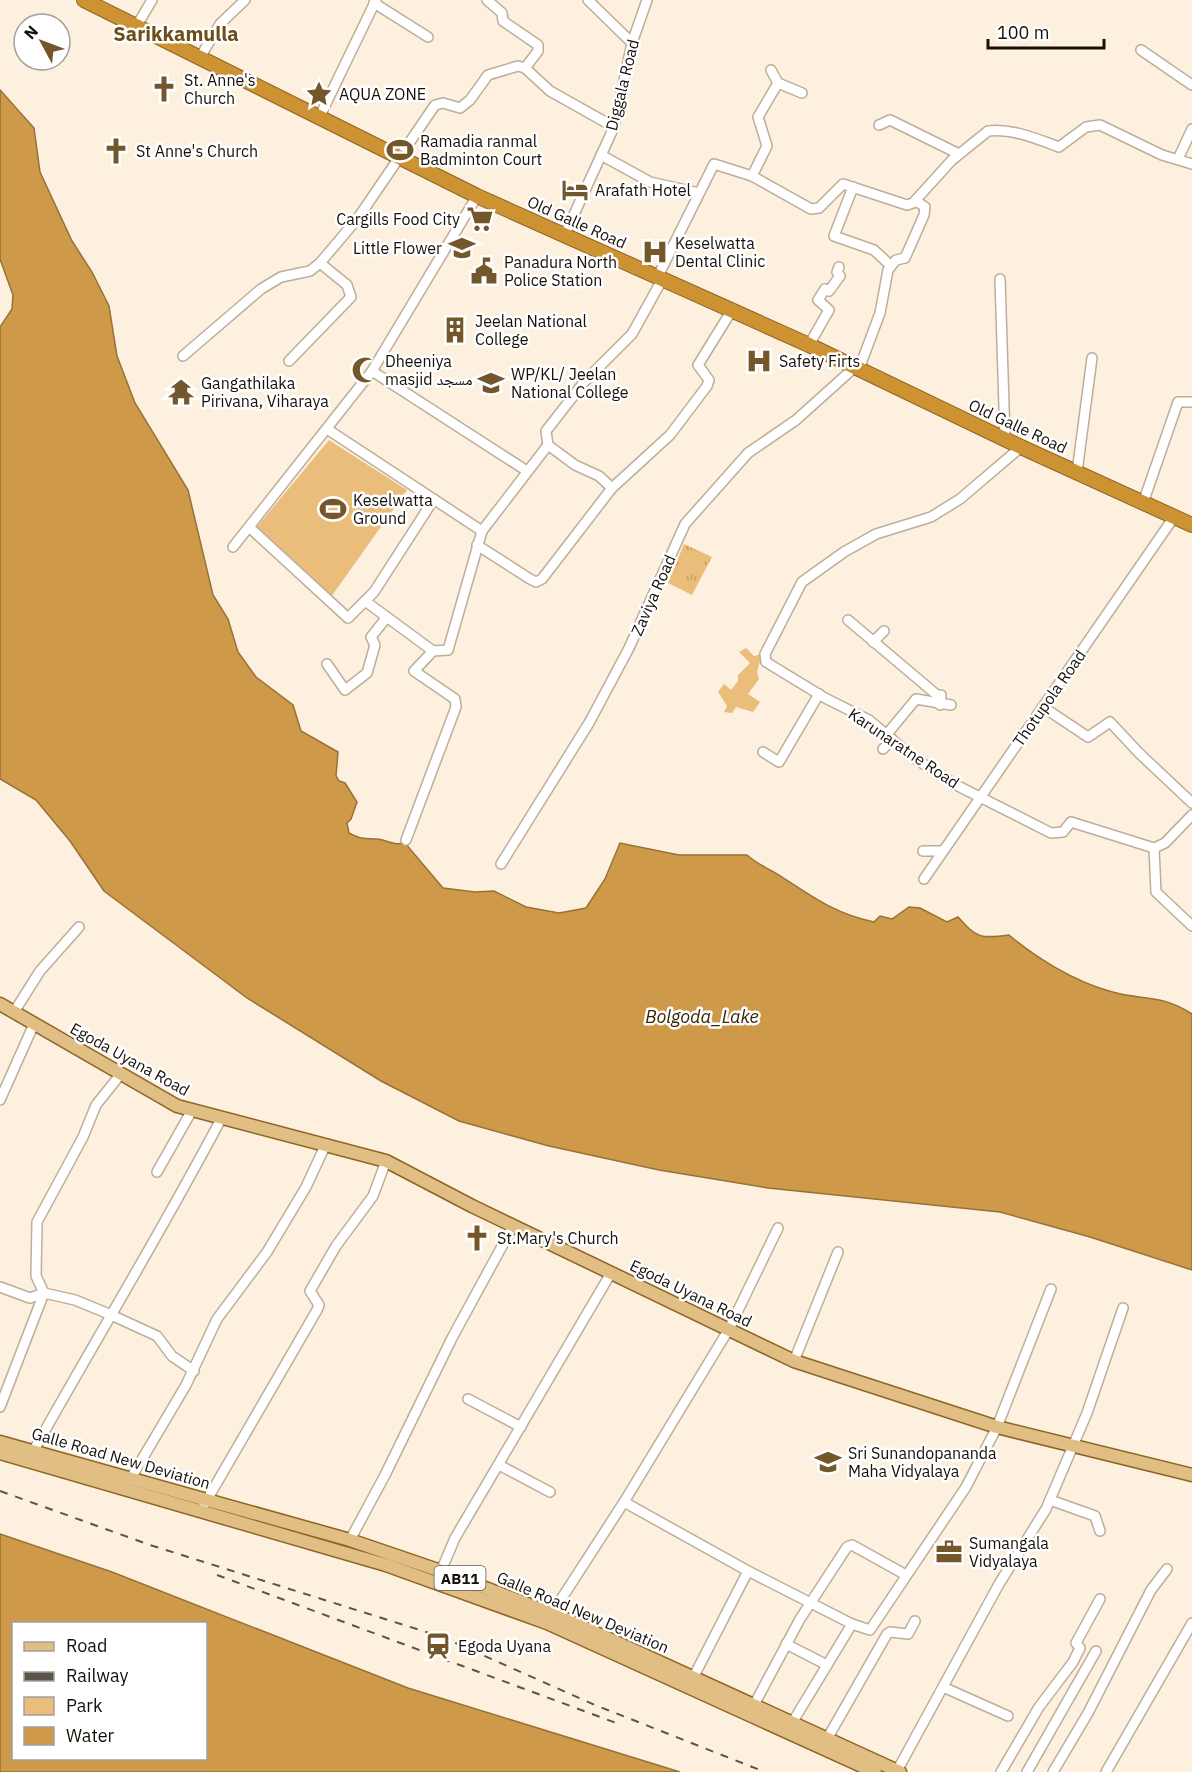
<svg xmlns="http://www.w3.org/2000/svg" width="1192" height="1772" viewBox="0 0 1192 1772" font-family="'IBM Plex Sans','Noto Naskh Arabic',sans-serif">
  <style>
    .grass { fill: url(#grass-tufts) }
    .park { fill: #eabd7a }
    .water { fill: #ce9a4a; stroke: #977136; stroke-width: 1.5; fill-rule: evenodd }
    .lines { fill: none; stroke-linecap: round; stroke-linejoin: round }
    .minor-casing { stroke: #bdae99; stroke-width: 12 }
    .major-casing { stroke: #8d6524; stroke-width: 15 }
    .highway-casing { stroke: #8d6524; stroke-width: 16 }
    .minor { stroke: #fff; stroke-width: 9 }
    .major { stroke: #e1be84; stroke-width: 12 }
    .highway { stroke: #cd9332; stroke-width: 14 }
    .rail { stroke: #5c5449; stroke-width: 2; stroke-dasharray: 8 8; stroke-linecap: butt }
    .labels { text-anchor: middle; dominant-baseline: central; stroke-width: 5; stroke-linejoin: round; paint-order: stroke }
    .shield { fill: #fff; stroke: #5c5853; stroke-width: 1.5 }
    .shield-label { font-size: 15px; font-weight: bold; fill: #161009 }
    .poi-label { font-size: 16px; fill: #161009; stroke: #fff; text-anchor: start }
    .street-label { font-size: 16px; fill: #161009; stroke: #fff }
    .water-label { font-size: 18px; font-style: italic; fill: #392401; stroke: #fff }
    .quarter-label { font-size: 20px; font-weight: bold; fill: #6d4d18; stroke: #fff }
  </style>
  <defs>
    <pattern id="grass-tufts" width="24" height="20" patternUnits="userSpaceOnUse" patternTransform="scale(1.5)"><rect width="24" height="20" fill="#eabd7a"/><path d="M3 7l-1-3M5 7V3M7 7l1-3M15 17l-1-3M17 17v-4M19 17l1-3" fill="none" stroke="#c8a168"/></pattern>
  </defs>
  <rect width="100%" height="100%" fill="#fdf0de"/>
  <path class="grass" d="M684,544l28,13 -20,38 -24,-12z"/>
  <g class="park">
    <path d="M329,440l78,50 -76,107 -76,-68z"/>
    <path d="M746,648l8,8 8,-2 -5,18 2,7 -11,15 12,8 -7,10 -17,-5 -4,6 -8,-1 3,-6 -9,-14 6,-8 7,6 7,-9v-6l12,-12 -11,-11z"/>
  </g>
  <g class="water">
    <path d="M0,90l34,38 6,44 32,69 20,31 17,34 8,50 18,47 53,87 25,105 15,24 10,33 18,25 37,28 8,26 37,21 -2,24 3,5 6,2 12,19 -6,17 -4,4 2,10c13,7 14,5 28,6 11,1 15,7 28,4l38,45 32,4 19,-1 32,16 33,6 27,-5 19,-29 15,-36 59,12h68c11,10 23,14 35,22 32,21 54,37 92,45l6,-6 12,3 17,-12 11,1 27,14 11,-5c19,21 22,22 51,18 27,23 65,46 100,56 32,10 51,2 83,23v256l-102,-33 -90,-25 -232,-24 -109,-18 -110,-24 -90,-25 -78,-40 -134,-83 -143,-107 -34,-50 -34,-41 -36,-21v-452l12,-18 1,-14 -13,-36z"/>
    <path d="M0,1534l112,38 296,116 272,84h-680zM14,1624h192v134h-192z"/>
  </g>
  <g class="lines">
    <g class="minor-casing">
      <g id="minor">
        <path d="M487,0l15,13 1,8 35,24v6l-13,17"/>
        <path d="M588,0l44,43"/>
        <path d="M374,3l54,34"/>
        <path d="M136,27l16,-27"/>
        <path d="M1141,50l51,35"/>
        <path d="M199,59l21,-35 25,-24"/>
        <path d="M778,83l24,10"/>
        <path d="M319,118l57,-118"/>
        <path d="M879,125l11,-5 69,34"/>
        <path d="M601,155l49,27 49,11"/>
        <path d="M1178,159l14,-30"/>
        <path d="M752,176l15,-30 -9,-29 20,-34 -7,-13"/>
        <path d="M853,187l-19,49 40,14 16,15"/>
        <path d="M565,234l49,-107 18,-84 15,-43"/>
        <path d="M658,276l56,-112 38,12 59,33 8,-1 24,-24 64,21 6,-2 39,-43 36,-29c24,-3 49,8 71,16l27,-20 14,-2 62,30 30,9"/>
        <path d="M1000,279l5,159"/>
        <path d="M809,345l20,-35 -11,-10 7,-11 4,2 11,-15 -3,-4 2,-5"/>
        <path d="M183,356l78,-67 20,-12 29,-6 10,-8 38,-45 77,-113 8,-2 17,5 10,-8 18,-25 30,-9 7,2 25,23 64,36"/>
        <path d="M289,361l62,-64 -4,-12 -27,-22"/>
        <path d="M859,369l21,-56 8,-43 8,-10 9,-2 19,-43 1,-8 -9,-6"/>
        <path d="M372,371l155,100"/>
        <path d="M327,429l155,102"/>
        <path d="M548,445l27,20 24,11 13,12"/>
        <path d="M1021,447l-61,52 -29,18 -55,17 -32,18 -42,30 -37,72 1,8 59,36 44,22 45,38 44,28 93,47 12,-1 8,-10 83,26 11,-5 27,-28"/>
        <path d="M1077,472l15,-114"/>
        <path d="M1143,503l35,-101h14"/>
        <path d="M250,528l98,90 26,-26 60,-93"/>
        <path d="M477,545l53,34 6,3 6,-3 70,-91 58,-53 37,-49 2,-6 -11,-15 34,-55"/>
        <path d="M233,547l139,-176 105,-175"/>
        <path d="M365,601l68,50"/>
        <path d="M848,620l89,75h4l-1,10"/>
        <path d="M873,642l11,-11"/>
        <path d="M327,664l18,26 22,-17 8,-28 -4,-8 16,-20"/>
        <path d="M1043,707l45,30 22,-15 29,31 53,50"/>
        <path d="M887,734l29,-35 35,6"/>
        <path d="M883,749l9,-10"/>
        <path d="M763,752l16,10 40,-68"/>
        <path d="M406,840l50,-133 -1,-8 -41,-28 19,-20 15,-1 34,-119 66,-86 -2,-14 39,-50 47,-47 31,-56"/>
        <path d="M1154,848l2,44 36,34"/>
        <path d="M923,851h20"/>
        <path d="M501,864l88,-141 40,-75 56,-124 63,-71 48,-33 59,-53"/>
        <path d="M924,879l250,-362"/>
        <path d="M14,1012l26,-41 39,-44"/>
        <path d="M0,1100l34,-76"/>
        <path d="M157,1172l34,-60"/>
        <path d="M0,1287l30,11 14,-5 31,7 34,14 48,22 15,20 22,15"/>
        <path d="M794,1361l44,-109"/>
        <path d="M468,1399l53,28"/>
        <path d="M0,1407l44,-114 -8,-17 1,-54 46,-85 13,-32 24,-30"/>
        <path d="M34,1450c62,-111 128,-219 187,-331"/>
        <path d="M499,1465l51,27"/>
        <path d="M131,1478l55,-93 31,-66 50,-67 39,-65 20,-43"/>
        <path d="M1050,1500l45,16 5,15"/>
        <path d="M624,1502l124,69 104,53 18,6 96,-143 31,-60 54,-138"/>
        <path d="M204,1505l113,-195 2,-5 -9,-14 26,-45 37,-50 13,-35"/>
        <path d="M350,1540l35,-65 67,-137 61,-112"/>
        <path d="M441,1571l14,-33 156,-265"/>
        <path d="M549,1618l75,-116 105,-173 49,-101"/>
        <path d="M786,1644l41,21"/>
        <path d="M693,1678l55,-107"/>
        <path d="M943,1687l65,29"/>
        <path d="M754,1705l46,-86 47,-72 5,-2 54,30"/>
        <path d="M792,1723l60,-99"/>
        <path d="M827,1739l60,-105 3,-2 18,2 7,-13"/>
        <path d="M897,1771l102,-187 47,-75 41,-96 36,-105"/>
        <path d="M1001,1772l38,-65 34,-45 7,-14 -4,-5 24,-44"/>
        <path d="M1027,1772l69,-121"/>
        <path d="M1053,1772l35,-59 63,-123 16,-21"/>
        <path d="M1106,1772l86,-149"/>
      </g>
    </g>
    <g class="major-casing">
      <g id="major">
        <path d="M0,1004l177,102 209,55 86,45 322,155 203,66 195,48"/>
        <path d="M0,1442l350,98 91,31 120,46 339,155"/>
        <path d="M0,1453l386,112 161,58 328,149"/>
      </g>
    </g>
    <g class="highway-casing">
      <path id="highway" d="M84,0l393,196 332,149 212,102 171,78"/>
    </g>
    <use href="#minor" class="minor"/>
    <use href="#major" class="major"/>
    <use href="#highway" class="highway"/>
    <g class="rail">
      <path d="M0,1491l150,54 292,92 153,68 170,67"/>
      <path d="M217,1575l402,149"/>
    </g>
  </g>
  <defs>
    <g id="church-bare" transform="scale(2.07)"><path d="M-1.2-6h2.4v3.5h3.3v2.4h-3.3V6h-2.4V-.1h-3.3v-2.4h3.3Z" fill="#73562a" stroke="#fff" stroke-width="2.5" paint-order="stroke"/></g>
    <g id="sight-bare" transform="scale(2.07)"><path d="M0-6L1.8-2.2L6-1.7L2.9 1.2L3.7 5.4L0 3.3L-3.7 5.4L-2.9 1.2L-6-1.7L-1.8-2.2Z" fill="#73562a" stroke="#fff" stroke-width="2.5" paint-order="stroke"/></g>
    <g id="stadium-bare" transform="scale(2.07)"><path d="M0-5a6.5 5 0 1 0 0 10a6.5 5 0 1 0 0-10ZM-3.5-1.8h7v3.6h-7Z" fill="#73562a" stroke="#fff" stroke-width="2.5" paint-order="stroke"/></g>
    <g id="hotel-bare" transform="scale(2.07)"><path d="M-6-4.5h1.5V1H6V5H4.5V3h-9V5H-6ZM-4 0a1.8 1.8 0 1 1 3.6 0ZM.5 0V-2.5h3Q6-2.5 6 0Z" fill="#73562a" stroke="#fff" stroke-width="2.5" paint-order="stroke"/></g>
    <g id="supermarket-bare" transform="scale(2.07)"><path d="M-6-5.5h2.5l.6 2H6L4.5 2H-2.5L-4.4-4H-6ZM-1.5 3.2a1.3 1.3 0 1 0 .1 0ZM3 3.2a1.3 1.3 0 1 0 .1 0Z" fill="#73562a" stroke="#fff" stroke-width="2.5" paint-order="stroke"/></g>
    <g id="school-bare" transform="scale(2.07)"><path d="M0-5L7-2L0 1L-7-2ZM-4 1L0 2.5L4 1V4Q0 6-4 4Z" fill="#73562a" stroke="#fff" stroke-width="2.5" paint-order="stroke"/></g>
    <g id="hospital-bare" transform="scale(2.07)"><path d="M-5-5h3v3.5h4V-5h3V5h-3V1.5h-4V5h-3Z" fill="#73562a" stroke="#fff" stroke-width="2.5" paint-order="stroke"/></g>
    <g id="civic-bare" transform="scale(2.07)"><path d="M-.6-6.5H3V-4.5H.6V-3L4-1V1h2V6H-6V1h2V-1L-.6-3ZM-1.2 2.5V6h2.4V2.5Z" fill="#73562a" stroke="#fff" stroke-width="2.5" paint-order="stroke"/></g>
    <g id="building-bare" transform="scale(2.07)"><path d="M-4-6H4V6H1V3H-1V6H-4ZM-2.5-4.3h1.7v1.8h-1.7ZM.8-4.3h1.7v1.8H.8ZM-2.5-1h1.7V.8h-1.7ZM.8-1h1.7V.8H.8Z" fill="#73562a" stroke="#fff" stroke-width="2.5" paint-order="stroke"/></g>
    <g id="mosque-bare" transform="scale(2.07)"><path d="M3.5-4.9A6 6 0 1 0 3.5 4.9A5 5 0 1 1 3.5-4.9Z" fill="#73562a" stroke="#fff" stroke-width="2.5" paint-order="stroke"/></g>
    <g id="temple-bare" transform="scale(2.07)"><path d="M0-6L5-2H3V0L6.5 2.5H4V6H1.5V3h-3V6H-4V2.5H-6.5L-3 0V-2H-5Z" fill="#73562a" stroke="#fff" stroke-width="2.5" paint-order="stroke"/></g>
    <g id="office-bare" transform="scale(2.07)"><path d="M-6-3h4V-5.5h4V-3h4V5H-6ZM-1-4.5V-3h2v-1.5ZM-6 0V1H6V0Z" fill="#73562a" stroke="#fff" stroke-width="2.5" paint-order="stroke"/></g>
    <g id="station-bare" transform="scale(2.07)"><path d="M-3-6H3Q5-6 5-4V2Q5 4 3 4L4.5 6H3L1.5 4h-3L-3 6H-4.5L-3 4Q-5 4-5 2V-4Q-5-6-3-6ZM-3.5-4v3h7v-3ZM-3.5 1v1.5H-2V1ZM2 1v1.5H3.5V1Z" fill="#73562a" stroke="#fff" stroke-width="2.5" paint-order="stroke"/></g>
  </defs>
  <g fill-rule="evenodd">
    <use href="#church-bare" x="164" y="89"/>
    <use href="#sight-bare" x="319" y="94"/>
    <use href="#stadium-bare" x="400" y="150"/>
    <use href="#church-bare" x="116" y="151"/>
    <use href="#hotel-bare" x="575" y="190"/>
    <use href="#supermarket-bare" x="480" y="219"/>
    <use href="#school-bare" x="462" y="248"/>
    <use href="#hospital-bare" x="655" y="252"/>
    <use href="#civic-bare" x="484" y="271"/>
    <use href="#building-bare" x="455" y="330"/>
    <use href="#hospital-bare" x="759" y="361"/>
    <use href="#mosque-bare" x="365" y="370"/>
    <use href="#school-bare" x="491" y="383"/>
    <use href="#temple-bare" x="181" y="392"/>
    <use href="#stadium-bare" x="333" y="509"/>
    <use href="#church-bare" x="477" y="1238"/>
    <use href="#school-bare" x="828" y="1462"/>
    <use href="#office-bare" x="949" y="1552"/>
    <use href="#station-bare" x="438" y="1646"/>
  </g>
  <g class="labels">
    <rect class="shield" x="434.5" y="1566" width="51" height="24" rx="4.5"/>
    <g class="shield-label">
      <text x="460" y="1578">AB11</text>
    </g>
    <g class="poi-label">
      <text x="184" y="80">St. Anne's<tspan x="184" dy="18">Church</tspan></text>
      <text x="339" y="94">AQUA ZONE</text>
      <text x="420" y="141">Ramadia ranmal<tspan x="420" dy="18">Badminton Court</tspan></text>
      <text x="136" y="151">St Anne's Church</text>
      <text x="595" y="190">Arafath Hotel</text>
      <text x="460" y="219" text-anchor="end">Cargills Food City</text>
      <text x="675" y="243">Keselwatta<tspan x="675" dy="18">Dental Clinic</tspan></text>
      <text x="442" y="248" text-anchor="end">Little Flower</text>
      <text x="504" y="262">Panadura North<tspan x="504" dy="18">Police Station</tspan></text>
      <text x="475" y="321">Jeelan National<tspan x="475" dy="18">College</tspan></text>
      <text x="385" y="361">Dheeniya<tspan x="385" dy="18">masjid مسجد</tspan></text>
      <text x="779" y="361">Safety Firts</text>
      <text x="511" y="374">WP/KL/ Jeelan<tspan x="511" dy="18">National College</tspan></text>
      <text x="201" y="383">Gangathilaka<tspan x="201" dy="18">Pirivana, Viharaya</tspan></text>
      <text x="353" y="500">Keselwatta<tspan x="353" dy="18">Ground</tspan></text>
      <text x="497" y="1238">St.Mary's Church</text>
      <text x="848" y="1453">Sri Sunandopananda<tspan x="848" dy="18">Maha Vidyalaya</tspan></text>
      <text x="969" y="1543">Sumangala<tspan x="969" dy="18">Vidyalaya</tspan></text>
      <text x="458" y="1646">Egoda Uyana</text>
    </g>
    <g class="street-label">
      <text transform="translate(622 85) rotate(-76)">Diggala Road</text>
      <text transform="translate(577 222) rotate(24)">Old Galle Road</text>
      <text transform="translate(1018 426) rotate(25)">Old Galle Road</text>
      <text transform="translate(653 595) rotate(-66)">Zaviya Road</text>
      <text transform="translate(1049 698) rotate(-55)">Thotupola Road</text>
      <text transform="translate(904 748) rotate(34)">Karunaratne Road</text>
      <text transform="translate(130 1059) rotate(29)">Egoda Uyana Road</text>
      <text transform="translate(691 1293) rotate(26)">Egoda Uyana Road</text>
      <text transform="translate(121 1458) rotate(16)">Galle Road New Deviation</text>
      <text transform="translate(583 1612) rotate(23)">Galle Road New Deviation</text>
    </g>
    <g class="water-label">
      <text x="702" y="1016">Bolgoda_Lake</text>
    </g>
    <g class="quarter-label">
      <text x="176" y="33">Sarikkamulla</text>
    </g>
  </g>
  <rect x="12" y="1622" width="195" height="138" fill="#ffffff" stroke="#a29f9d" stroke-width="1.5"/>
  <rect x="24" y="1642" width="30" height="9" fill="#e1be84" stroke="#a29f9d" stroke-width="1.5"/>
  <text x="66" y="1652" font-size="18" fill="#161009">Road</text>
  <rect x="24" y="1672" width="30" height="9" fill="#5c5449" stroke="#a29f9d" stroke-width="1.5"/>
  <text x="66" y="1682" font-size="18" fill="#161009">Railway</text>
  <rect x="24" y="1697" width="30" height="18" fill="#eabd7a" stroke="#a29f9d" stroke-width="1.5"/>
  <text x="66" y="1712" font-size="18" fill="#161009">Park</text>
  <rect x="24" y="1727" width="30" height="18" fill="#ce9a4a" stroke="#a29f9d" stroke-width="1.5"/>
  <text x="66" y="1742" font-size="18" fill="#161009">Water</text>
  <g transform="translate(42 42) rotate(311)"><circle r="28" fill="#ffffff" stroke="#a29f9d" stroke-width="1.5"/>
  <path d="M0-4.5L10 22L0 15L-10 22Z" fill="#73562a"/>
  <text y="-9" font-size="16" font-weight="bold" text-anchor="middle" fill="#161009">N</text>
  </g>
  <path d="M988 39v9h116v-9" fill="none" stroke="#161009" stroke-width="3"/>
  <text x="997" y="39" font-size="18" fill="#161009" stroke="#ffffff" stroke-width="4.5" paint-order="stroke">100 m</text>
</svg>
